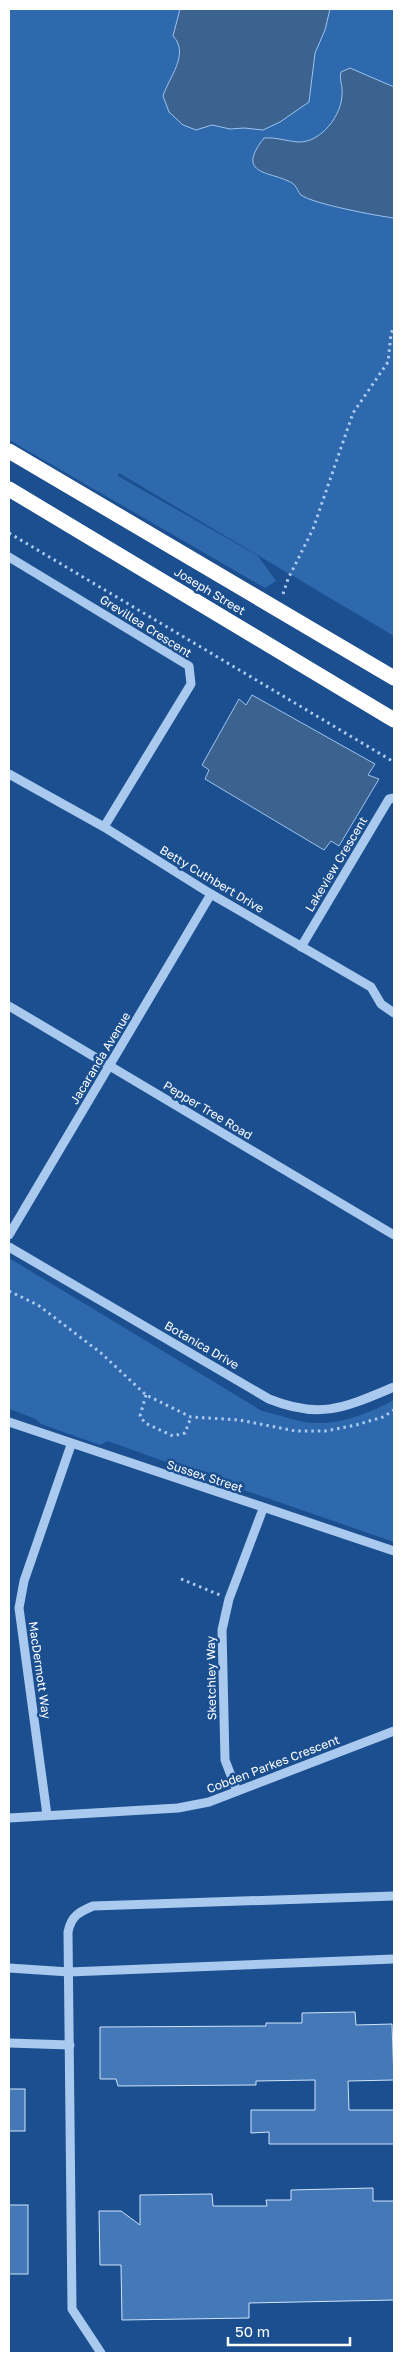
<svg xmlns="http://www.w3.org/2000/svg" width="403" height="2362" viewBox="0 0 403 2362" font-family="'Golos Text',sans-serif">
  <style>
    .green { fill: #2e69ad }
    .water { fill: #3c6290; stroke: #9cc4f0 }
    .building { fill: #4478b7; stroke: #cfe3fa }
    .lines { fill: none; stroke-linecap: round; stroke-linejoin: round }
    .path { stroke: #a9c9ee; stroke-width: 3; stroke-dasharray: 2.5 4; stroke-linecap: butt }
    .minor { stroke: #a9c9ee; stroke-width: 9 }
    .highway { stroke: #fff; stroke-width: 15 }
    .labels { text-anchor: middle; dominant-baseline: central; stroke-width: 5; stroke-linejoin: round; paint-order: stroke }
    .street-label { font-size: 12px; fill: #fff; stroke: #1b4f8f }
  </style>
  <rect width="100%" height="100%" fill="#1b4f8f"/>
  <g class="green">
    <path d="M9,9h385v627l-275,-163 -1,3 140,80 18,25 -11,7 -256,-148z"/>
    <path d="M9,1258l253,153c14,3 28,8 42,11 31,5 64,-8 90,-22v142l-182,-63 -11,1 -21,-7 -3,-7 -69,-25 -8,4 -59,-21 -5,-5 -27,-10z"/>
  </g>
  <g class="water">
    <path d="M180,9h150l-5,21 -10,23 -6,49 -29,20 -17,8 -19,-2 -14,1 -18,-4 -16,5 -13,-5 -14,-13 -6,-16c6,-19 27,-42 10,-60z"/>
    <path d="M350,68l44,19v131c-16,-2 -81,-14 -93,-23 -3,-3 -5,-10 -9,-12 -20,-12 -58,-7 -28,-45 12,-1 22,3 34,4 23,1 44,-27 44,-48 1,-8 -3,-14 -1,-22z"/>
    <path d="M252,695l123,69 -7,11 11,4 -40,67 -8,-5 -7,9 -119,-71 4,-9 -7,-5 37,-66 7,6z"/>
  </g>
  <g class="building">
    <path d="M355,2012l1,13 36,-1 2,56 -46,1 1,29h45v34h-125v-12l-18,1v-23h64v-30l-59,1v4l-138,1 -2,-7h-16v-52l166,-1v-3h36v-10z"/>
    <rect x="9" y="2089" width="16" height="42"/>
    <path d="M373,2188v13h21v99l-145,3v15l-127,2 -1,-55h-21l-1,-54h22l19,14v-30l72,-1 1,12h54l-1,-6h25v-10z"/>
    <rect x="9" y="2205" width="19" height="69"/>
  </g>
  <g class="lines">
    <g class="path">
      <path d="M9,533l385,229"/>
      <path d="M283,594l5,-15 25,-50 40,-116 35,-51 3,-28 3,-8"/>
      <path d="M9,1291l29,14 63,48 45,42 45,22 49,3 55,11h30l31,-6 27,-8 11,-7"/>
      <path d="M146,1395l-6,21 5,7 28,13 12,-3 6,-16"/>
      <path d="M181,1579l39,16"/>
    </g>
    <g class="minor">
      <path d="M9,557l180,109 2,18 -87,143"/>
      <path d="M9,774l95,53 107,67 160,93 10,17 13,9"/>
      <path d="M301,947l88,-148 5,-1"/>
      <path d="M9,1006l385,229"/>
      <path d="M9,1235l202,-341"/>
      <path d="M9,1247l260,152c52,21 77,8 125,-12"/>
      <path d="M9,1422l385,129"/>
      <path d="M237,1791l-12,-31 -3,-130 7,-31 34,-90"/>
      <path d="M47,1815l-28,-207 5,-27 47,-136"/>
      <path d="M9,1818l169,-10 31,-6 185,-71"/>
      <path d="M9,1968l60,4 325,-13"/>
      <path d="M9,2043l61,2"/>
      <path d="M101,2353l-29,-44 -4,-377c3,-16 11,-20 25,-26l301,-10"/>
    </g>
    <g class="highway">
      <path d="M9,451l385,227"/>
      <path d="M9,489l385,231"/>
    </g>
  </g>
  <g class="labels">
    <g class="street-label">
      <text transform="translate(210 591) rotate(31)">Joseph Street</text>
      <text transform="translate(146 626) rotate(32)">Grevillea Crescent</text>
      <text transform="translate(336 864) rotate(-59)">Lakeview Crescent</text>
      <text transform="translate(212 879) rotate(31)">Betty Cuthbert Drive</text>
      <text transform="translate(100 1058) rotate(-59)">Jacaranda Avenue</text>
      <text transform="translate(208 1110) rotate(31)">Pepper Tree Road</text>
      <text transform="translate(202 1345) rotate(30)">Botanica Drive</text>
      <text transform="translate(205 1476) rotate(18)">Sussex Street</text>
      <text transform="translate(40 1670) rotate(82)">MacDermott Way</text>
      <text transform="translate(211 1678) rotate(-91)">Sketchley Way</text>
      <text transform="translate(273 1764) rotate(-21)">Cobden Parkes Crescent</text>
    </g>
  </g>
  <rect width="403" height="2362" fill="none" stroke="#ffffff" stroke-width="20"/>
  <path d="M228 2337v8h122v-8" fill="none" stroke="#ffffff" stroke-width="2.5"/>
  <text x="235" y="2337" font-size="15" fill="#ffffff" stroke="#1b4f8f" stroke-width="4" paint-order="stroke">50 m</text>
</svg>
